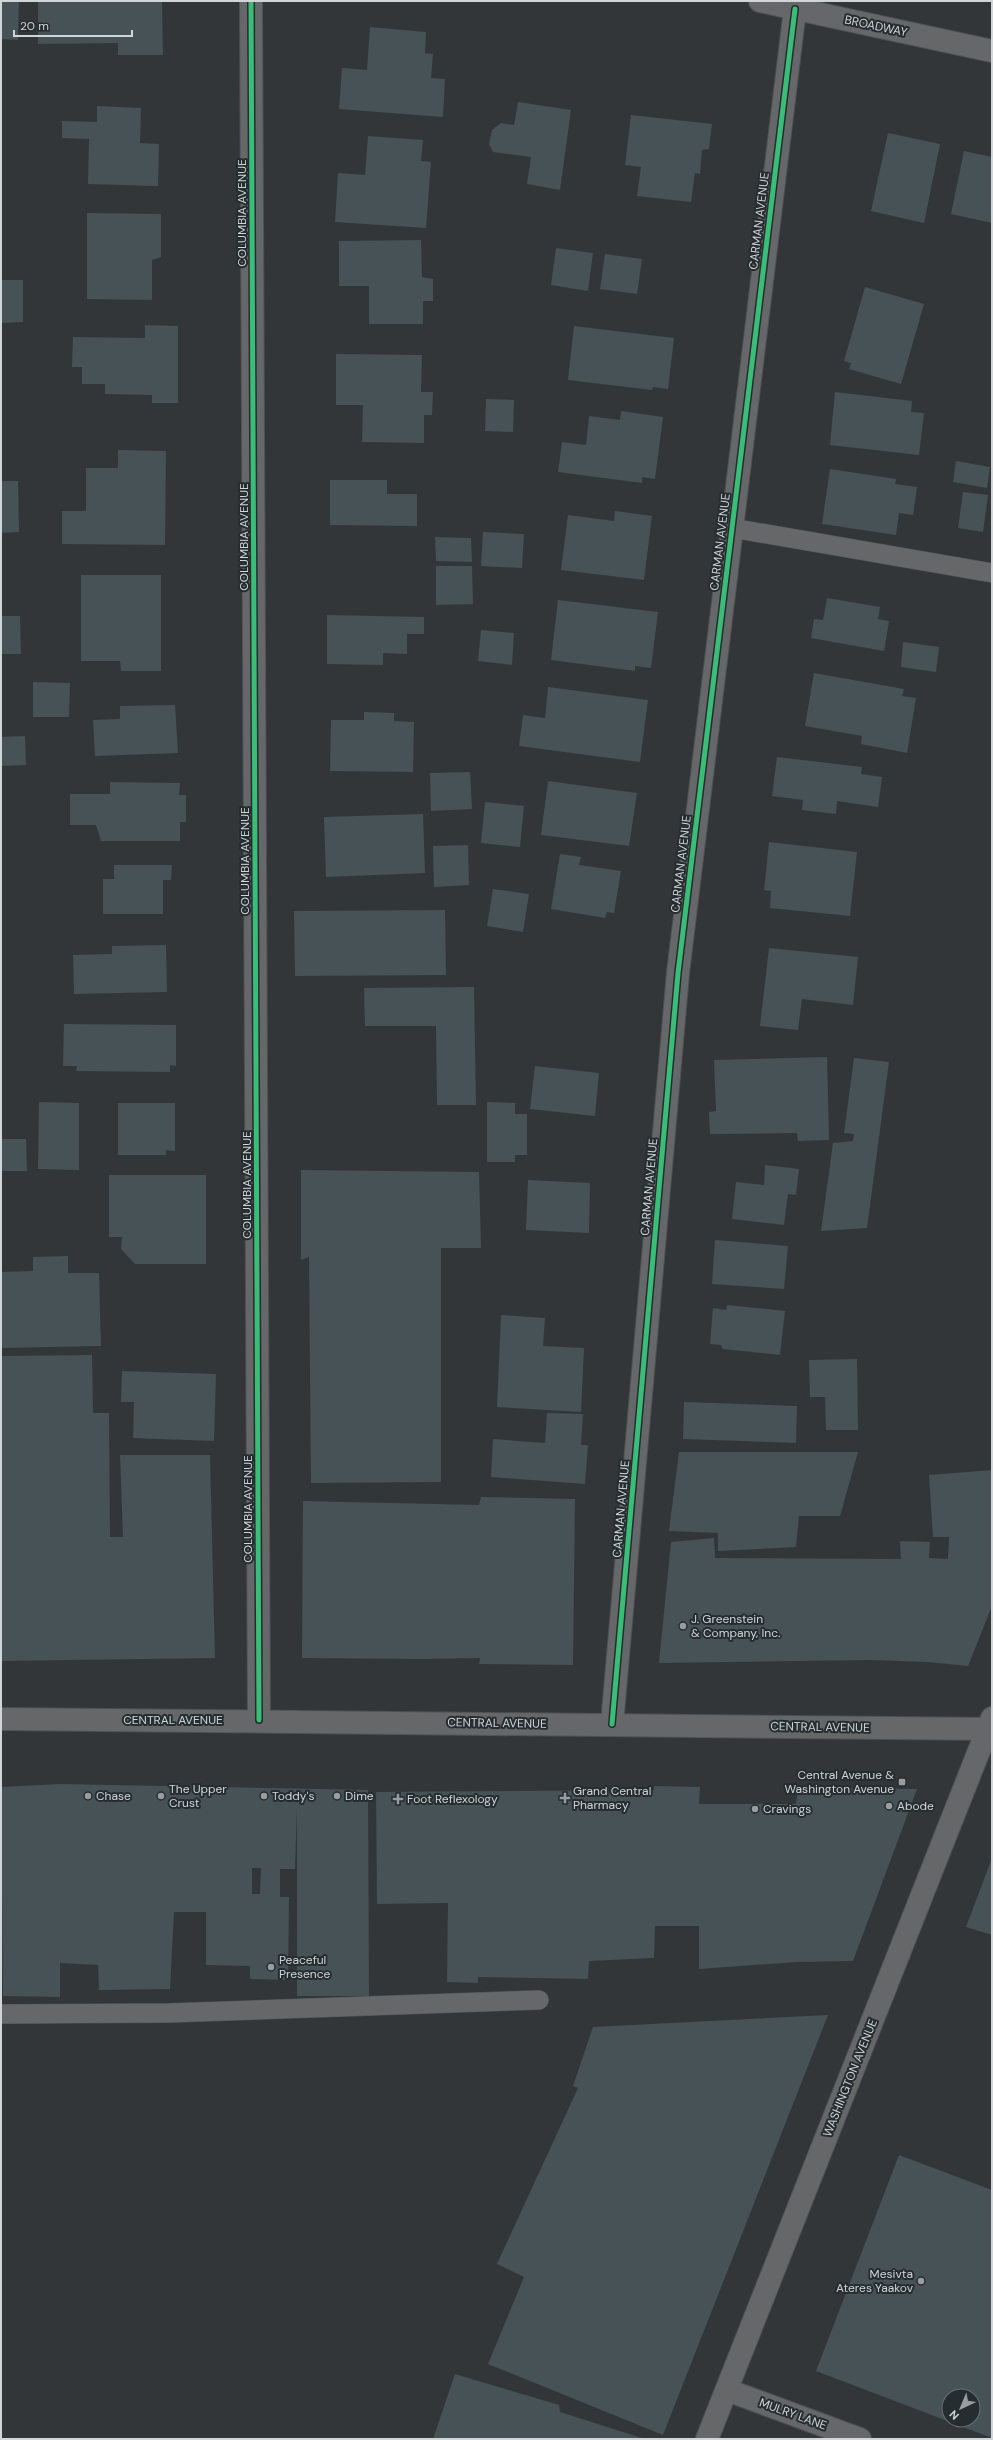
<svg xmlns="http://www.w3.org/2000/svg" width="993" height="2440" viewBox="0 0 993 2440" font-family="'DM Sans',sans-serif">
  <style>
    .building { fill: #465256; fill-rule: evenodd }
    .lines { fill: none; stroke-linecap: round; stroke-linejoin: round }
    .service-casing { stroke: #4f5254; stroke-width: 20 }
    .minor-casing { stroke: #4f5254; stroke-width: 24 }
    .tertiary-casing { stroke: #4f5254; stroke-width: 24 }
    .secondary-casing { stroke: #4f5254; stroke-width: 24 }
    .service { stroke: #656768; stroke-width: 19 }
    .minor { stroke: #656768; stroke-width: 22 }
    .tertiary { stroke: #656768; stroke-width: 22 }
    .secondary { stroke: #656768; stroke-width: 22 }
    .cycleway-casing { stroke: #262d31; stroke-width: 8 }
    .cycleway { stroke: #3abd76; stroke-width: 5 }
    .poi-dot { fill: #9a9d9f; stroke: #262d31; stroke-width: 1.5 }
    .labels { text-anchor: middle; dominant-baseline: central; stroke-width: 4; stroke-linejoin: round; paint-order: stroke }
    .street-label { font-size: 12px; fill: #d1d5d7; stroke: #262d31 }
    .poi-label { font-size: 12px; fill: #d1d5d7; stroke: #262d31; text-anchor: start }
  </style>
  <rect width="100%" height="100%" fill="#333638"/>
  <g class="building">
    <path d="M1,1h18l-1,39 -17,-1z"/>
    <path d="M38,1h124l1,54h-45v-12l-80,1z"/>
    <path d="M370,27l56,5 -1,21 8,1 -2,24 14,1 -2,38 -104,-8 3,-41 25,2z"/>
    <path d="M518,102l53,8 -11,80 -33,-6 4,-27 -38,-5 -4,-8 3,-14 9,-7 13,2z"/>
    <path d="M97,106l44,2 -1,35 19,1 -1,42 -70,-2 1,-45 -27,-1v-17l35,1z"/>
    <path d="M631,115l81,9 -3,25 -7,1 -2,24 -5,-1 -4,29 -54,-6 4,-29 -16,-2z"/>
    <path d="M888,133l52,11 -16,79 -53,-12z"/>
    <path d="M368,136l55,4 -2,21 10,1 -5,66 -91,-6 3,-49 27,2z"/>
    <path d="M964,151l28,6v66l-41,-9z"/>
    <path d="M87,213l74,1v43l-9,3v40l-65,-1z"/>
    <path d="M421,240l1,37 11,2v22h-10v23h-54v-38h-30v-45z"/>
    <path d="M556,248l37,5 -5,38 -37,-6z"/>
    <path d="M605,254l37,5 -5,35 -37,-5z"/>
    <path d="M1,280h22v42l-22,1z"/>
    <path d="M865,287l59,17 -23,80 -52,-15 2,-6 -7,-2z"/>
    <path d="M145,325l33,1v77h-26v-8l-47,-1v-10h-23v-17h-10l1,-30 72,1z"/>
    <path d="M574,326l100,12 -6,51 -15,-2 -1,3 -84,-10z"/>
    <path d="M336,354l86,1 -1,37h12l-1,23h-8v28l-62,-1 1,-37h-27z"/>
    <path d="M835,392l77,9 -1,11 13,1 -5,42 -89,-10z"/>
    <path d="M486,399l28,1 -1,32 -28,-1z"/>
    <path d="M621,411l42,6 -8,62 -13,-2v6l-84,-11 4,-30 24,3 3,-29 31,4z"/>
    <path d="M118,450l48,1 -1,94 -103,-1v-33h24v-43h32z"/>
    <path d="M956,461l34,6 -3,21 -34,-6z"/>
    <path d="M830,469l66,10 -1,5 22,3 -4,28 -14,-2 -3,22 -74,-11z"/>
    <path d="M330,480h57v14h30v32l-87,-1z"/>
    <path d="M1,481h17l1,51 -18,1z"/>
    <path d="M963,492l25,3 -5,37 -25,-4z"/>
    <path d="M615,511l37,5 -8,64 -83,-10 7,-55 46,6z"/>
    <path d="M483,532l41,2 -2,34 -41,-2z"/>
    <path d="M435,537l36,1 1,24 -36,-1z"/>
    <path d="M436,566h36l1,38 -37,1z"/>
    <path d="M81,575h80v96h-40l-1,-10h-39z"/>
    <path d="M827,598l53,9 -2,12 11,2 -5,30 -73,-13 3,-19 9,1z"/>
    <path d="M558,600l100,12 -7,56 -16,-2v5l-84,-11z"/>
    <path d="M327,615l97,2v17h-17v20l-24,-1v12l-56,-1z"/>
    <path d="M1,616h19l1,38h-20z"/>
    <path d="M481,630l33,3 -2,32 -34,-4z"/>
    <path d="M903,642l36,5 -3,25 -35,-5z"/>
    <path d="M814,673l90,16 -2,7 14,2 -9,55 -46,-9 1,-8 -57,-10z"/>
    <path d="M33,682l37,1 -1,34h-36z"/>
    <path d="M548,687l100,13 -8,62 -121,-16 4,-31 22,3z"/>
    <path d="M175,705l3,48 -83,3 -2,-36 27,-1v-13z"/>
    <path d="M364,712l30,1v8l20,1 -1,50 -83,-1 1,-51h33z"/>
    <path d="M25,736l1,29 -25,1v-29z"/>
    <path d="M777,757l85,10 -1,7 21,3 -4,30 -41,-6 -1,13 -34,-4 1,-10 -31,-4z"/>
    <path d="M470,772l2,37 -41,2 -1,-38z"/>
    <path d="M548,781l89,12 -8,53 -88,-11z"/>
    <path d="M110,782l70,1 -1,12h7v27h-6v19h-79l-5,-16h-26v-31h40z"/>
    <path d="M485,802l39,4 -4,41 -39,-4z"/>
    <path d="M423,814l2,59 -99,4 -2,-60z"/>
    <path d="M769,842l88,10 -7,64 -80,-8 1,-17 -7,-1z"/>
    <path d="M468,845l1,40 -35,2 -1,-41z"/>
    <path d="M560,854l21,3 -2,8 42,6 -7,42 -7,-1 -2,6 -54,-9z"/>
    <path d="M114,865h58l-1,15h-8v34h-60v-35h11z"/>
    <path d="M493,889l36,5 -6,38 -36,-6z"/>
    <path d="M445,910l1,65 -151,1 -1,-65z"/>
    <path d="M166,945l1,47 -93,2 -1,-39 39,-1v-8z"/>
    <path d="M769,948l89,9 -5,48 -51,-6 -4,31 -38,-4z"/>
    <path d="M474,987l2,118h-39l-1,-79h-71l-1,-38z"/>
    <path d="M64,1024l112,1v41l-6,-1v7l-94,-1 1,-5h-14z"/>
    <path d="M827,1057l2,83 -31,1 -1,-8 -87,1 -1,-22 7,-1 -2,-51z"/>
    <path d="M854,1058l35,4 -22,166 -46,3 12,-88 20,-2 1,-7 -10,-1z"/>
    <path d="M535,1066l64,7 -4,43 -65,-7z"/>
    <path d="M39,1102l40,1v67l-41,-1z"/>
    <path d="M487,1102l28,1v11h12v41h-12v7h-28z"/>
    <path d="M118,1103h57v48l-9,-1v5h-48z"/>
    <path d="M1,1139h25l1,32h-26z"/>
    <path d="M765,1165l34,4 -3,26 -8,-1 -4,31 -52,-6 4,-37 28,3z"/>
    <path d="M301,1170l178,2 2,76h-40v234l-130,1 -2,-226 -8,3z"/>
    <path d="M109,1175h97v89h-71l-14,-15 1,-12h-13z"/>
    <path d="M528,1180l62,3 -1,50 -63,-3z"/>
    <path d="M715,1240l73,6 -4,43 -72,-5z"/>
    <path d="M68,1256v17h31l2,73 -100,2v-76l32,-1v-14z"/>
    <path d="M727,1305l58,6 -5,44 -57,-6 -2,-4 -11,-1 3,-36 13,2z"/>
    <path d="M501,1315l44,3 -2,28 41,2 -3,64 -84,-5z"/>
    <path d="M92,1355l1,58h16l1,124h13l-3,-82h90l5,203 -214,3v-305z"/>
    <path d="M857,1359l1,71h-32l-1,-33h-15l-1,-37z"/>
    <path d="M122,1371l94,3 -2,67 -81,-3 1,-36h-13z"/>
    <path d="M684,1402l113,4 -1,37 -113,-4z"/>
    <path d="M547,1413l36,1 -2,31h7l-3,39 -94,-7 2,-38 52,4z"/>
    <path d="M679,1452h179l-18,64h-41l-3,31 -78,4v-18l-49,-2z"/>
    <path d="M992,1470v136l-24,60 -40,-4 -57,-2 -212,3 12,-121 43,-4 1,20 186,1 -1,-18 30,1 -1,16 19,1 1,-22h-16l-4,-62z"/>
    <path d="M481,1497l94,2 -2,166 -94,-1 1,-6 -57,1 -121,-1 1,-157 176,4z"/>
    <path d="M60,1784l308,6 1,206h-72v-189l-2,62h-15v28h9l-1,83 -38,-1v-13l-44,-1v-53h-32l-4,77 -71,1 -1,-25 -38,-2v34l-57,-1 -2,-209zM252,1868h9l-1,26h-8z"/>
    <path d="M654,1786l46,1 -1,17h97l2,-16 119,1 -64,172 -56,1 -98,7v-43h-44l-1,32 -65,3 -1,18 -110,-2v6l-31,-1 1,-79 -71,1 -1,-112 278,-2z"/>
    <path d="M992,1858v77l-26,-8z"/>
    <path d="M828,2015l-165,420 -175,-71 36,-87 -27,-13 81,-176 -5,-2 20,-59z"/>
    <path d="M899,2155l93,35v248l-176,-67zM949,2396h24v24h-24z"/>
    <path d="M455,2374l104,31 1,7 85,27h-212z"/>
  </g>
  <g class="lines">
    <g class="service-casing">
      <g id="service">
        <path d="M732,528l260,45"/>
        <path d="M1,2014l167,-1 371,-13"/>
      </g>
    </g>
    <g class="minor-casing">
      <g id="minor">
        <path d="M251,1l8,1719"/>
        <path d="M612,1724l66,-751 117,-964"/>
        <path d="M727,2390l133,49"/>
        <path d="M707,2439l285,-721"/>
      </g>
    </g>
    <g class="tertiary-casing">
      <path id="tertiary" d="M1,1719l991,10"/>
    </g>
    <g class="secondary-casing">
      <path id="secondary" d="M760,1l232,50"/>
    </g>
    <use href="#service" class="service"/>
    <use href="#minor" class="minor"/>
    <use href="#tertiary" class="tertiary"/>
    <use href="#secondary" class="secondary"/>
    <g class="cycleway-casing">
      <g id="cycleway">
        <path d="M251,1l8,1719"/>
        <path d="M612,1724l66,-751 117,-964"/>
      </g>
    </g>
    <use href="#cycleway" class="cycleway"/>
  </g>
  <g class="poi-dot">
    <circle cx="683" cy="1626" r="4"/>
    <rect x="898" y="1778" width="8" height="8" rx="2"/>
    <circle cx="88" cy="1796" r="4"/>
    <circle cx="161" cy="1796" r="4"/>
    <circle cx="264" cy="1796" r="4"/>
    <circle cx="337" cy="1796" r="4"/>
    <path d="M563 1792h4v4h4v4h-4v4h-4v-4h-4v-4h4z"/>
    <path d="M396 1793h4v4h4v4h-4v4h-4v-4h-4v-4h4z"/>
    <circle cx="889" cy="1806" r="4"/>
    <circle cx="755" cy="1809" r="4"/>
    <circle cx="271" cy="1967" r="4"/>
    <circle cx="921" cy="2281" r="4"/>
  </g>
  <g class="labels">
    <g class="street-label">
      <text transform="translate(876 26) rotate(12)">BROADWAY</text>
      <text transform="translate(242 213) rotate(-90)">COLUMBIA AVENUE</text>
      <text transform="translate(759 221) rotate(-83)">CARMAN AVENUE</text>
      <text transform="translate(244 537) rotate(-90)">COLUMBIA AVENUE</text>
      <text transform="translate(720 542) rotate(-83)">CARMAN AVENUE</text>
      <text transform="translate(245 861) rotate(-90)">COLUMBIA AVENUE</text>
      <text transform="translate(681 864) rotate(-83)">CARMAN AVENUE</text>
      <text transform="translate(247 1185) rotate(-90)">COLUMBIA AVENUE</text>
      <text transform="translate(649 1187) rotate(-85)">CARMAN AVENUE</text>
      <text transform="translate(248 1509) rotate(-90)">COLUMBIA AVENUE</text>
      <text transform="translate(621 1509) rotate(-85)">CARMAN AVENUE</text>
      <text x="173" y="1720">CENTRAL AVENUE</text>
      <text transform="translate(497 1723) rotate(1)">CENTRAL AVENUE</text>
      <text transform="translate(820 1727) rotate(1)">CENTRAL AVENUE</text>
      <text transform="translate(850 2078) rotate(-68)">WASHINGTON AVENUE</text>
      <text transform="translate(793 2414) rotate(20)">MULRY LANE</text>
    </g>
    <g class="poi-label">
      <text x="691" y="1619">J. Greenstein<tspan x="691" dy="14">&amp; Company, Inc.</tspan></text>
      <text x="894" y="1775" text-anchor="end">Central Avenue &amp;<tspan x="894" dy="14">Washington Avenue</tspan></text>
      <text x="169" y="1789">The Upper<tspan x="169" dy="14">Crust</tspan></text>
      <text x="573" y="1791">Grand Central<tspan x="573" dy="14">Pharmacy</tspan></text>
      <text x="96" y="1796">Chase</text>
      <text x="272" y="1796">Toddy's</text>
      <text x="345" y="1796">Dime</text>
      <text x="407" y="1799">Foot Reflexology</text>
      <text x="897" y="1806">Abode</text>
      <text x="763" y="1809">Cravings</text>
      <text x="279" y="1960">Peaceful<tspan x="279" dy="14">Presence</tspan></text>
      <text x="913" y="2274" text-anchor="end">Mesivta<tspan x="913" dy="14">Ateres Yaakov</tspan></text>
    </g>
  </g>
  <rect width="993" height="2440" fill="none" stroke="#d1d5d7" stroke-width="4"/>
  <g transform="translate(961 2408) rotate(224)"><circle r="19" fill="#262d31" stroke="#6a7073"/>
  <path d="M0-3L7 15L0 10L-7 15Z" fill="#9a9d9f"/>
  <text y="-6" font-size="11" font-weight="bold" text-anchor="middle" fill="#d1d5d7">N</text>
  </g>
  <path d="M14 30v6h118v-6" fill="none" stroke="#d1d5d7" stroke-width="2"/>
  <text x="20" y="30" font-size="12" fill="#d1d5d7" stroke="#262d31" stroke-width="3" paint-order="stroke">20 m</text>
</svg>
